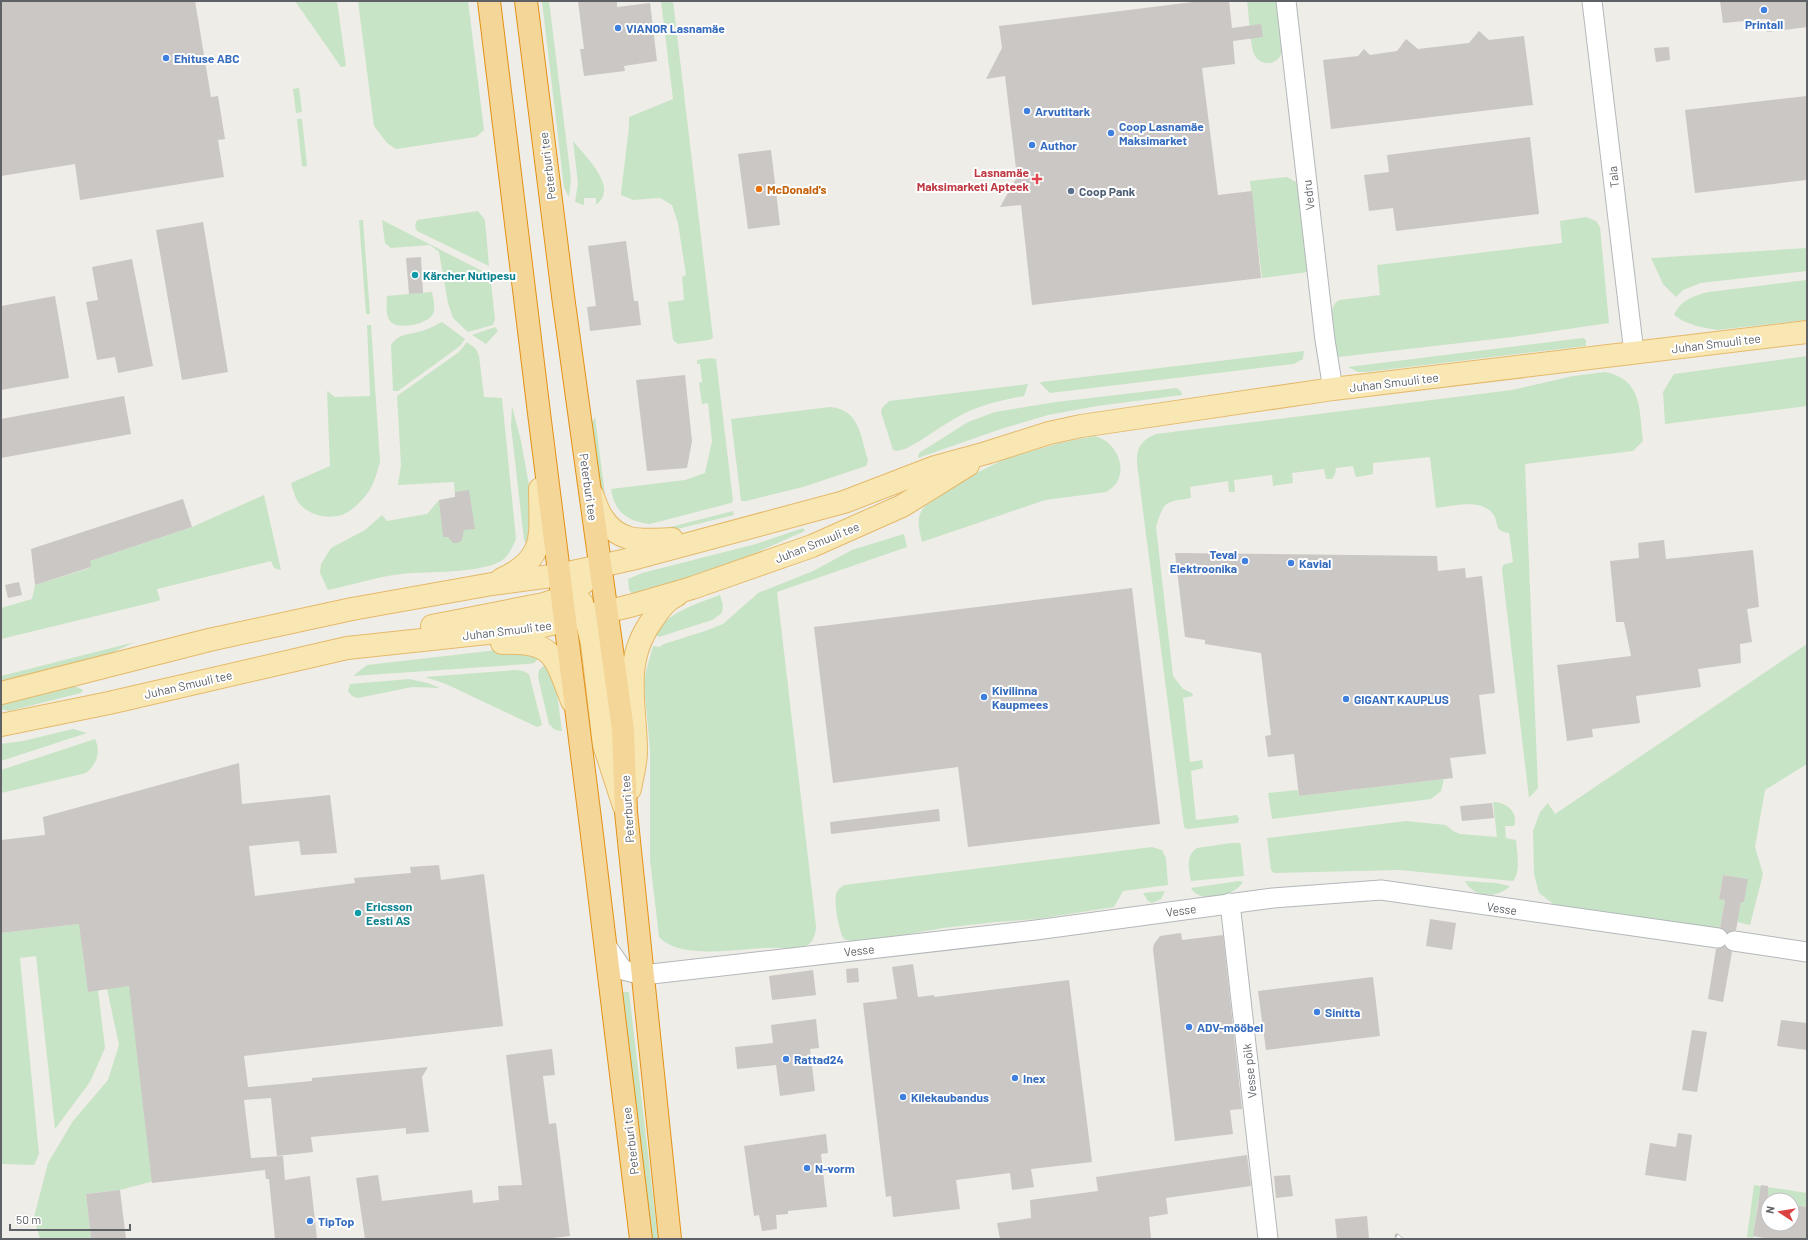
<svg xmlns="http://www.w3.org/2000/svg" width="1808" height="1240" viewBox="0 0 1808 1240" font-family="Barlow,sans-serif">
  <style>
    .green { fill: #c8e4c6 }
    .building { fill: #cbc7c4 }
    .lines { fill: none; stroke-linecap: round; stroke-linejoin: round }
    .minor-casing { stroke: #b4b7ba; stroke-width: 21 }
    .major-casing { stroke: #e5b96a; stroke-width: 24 }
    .highway-casing { stroke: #e29115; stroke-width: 24 }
    .minor { stroke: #fff; stroke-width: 19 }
    .major { stroke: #f8e7b3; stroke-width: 22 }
    .highway { stroke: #f4d699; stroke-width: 22 }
    .rail-casing { stroke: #b5b6b6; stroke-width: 4.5 }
    .rail { stroke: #fff; stroke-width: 3; stroke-dasharray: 9; stroke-linecap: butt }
    .shop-dot { fill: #3f7fe0; stroke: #fff; stroke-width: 1.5 }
    .health-dot { fill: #e0444e; stroke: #fff; stroke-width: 1.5 }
    .food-dot { fill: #e8710a; stroke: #fff; stroke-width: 1.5 }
    .service-dot { fill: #5c6f8a; stroke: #fff; stroke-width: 1.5 }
    .culture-dot { fill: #0f9aa8; stroke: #fff; stroke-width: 1.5 }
    .labels { text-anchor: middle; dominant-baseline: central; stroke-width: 4; stroke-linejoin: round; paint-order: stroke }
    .shop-label { font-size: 12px; font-weight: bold; fill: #366cbe; stroke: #fff; text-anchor: start }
    .street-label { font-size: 12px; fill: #5e6266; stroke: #fff }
    .health-label { font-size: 12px; font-weight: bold; fill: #be3a42; stroke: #fff; text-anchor: end }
    .food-label { font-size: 12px; font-weight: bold; fill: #c56008; stroke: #fff; text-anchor: start }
    .service-label { font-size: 12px; font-weight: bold; fill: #4e5e75; stroke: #fff; text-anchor: start }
    .culture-label { font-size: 12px; font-weight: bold; fill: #0d838f; stroke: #fff; text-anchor: start }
  </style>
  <rect width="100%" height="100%" fill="#efede7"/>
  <g class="green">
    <path d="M295,1h42l9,65 -5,1z"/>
    <path d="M358,1h110l16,129 -8,7 -80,12 -9,-6 -13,-17z"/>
    <path d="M542,1h7l22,178 -2,18 -5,-9z"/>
    <path d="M661,1h12l40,337 -4,2 -31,4 -5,-4 -5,-38 16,-2 -2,-23 4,-2 -8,-52 -6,-18 -12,-7 -27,2 -12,-5v-2l8,-66v-10l44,-18z"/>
    <path d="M1247,1h30l5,49c-1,14 -19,18 -27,6 -5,-8 -6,-43 -8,-55z"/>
    <path d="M299,88l3,24 -6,1 -3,-24z"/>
    <path d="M297,119h5l5,46 -2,2 -3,-1z"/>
    <path d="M573,141c12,15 47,47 23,64v-7h-12v7l-9,-3 3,-19z"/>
    <path d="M1287,177l9,5 3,8 9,82 -46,6 -12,-97z"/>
    <path d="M478,211l7,9 4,46 -72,-35 -2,-5 2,-6z"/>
    <path d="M1586,217l10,4 4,6 9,96 -96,14 -175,20 -2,-5c-2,-14 -11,-44 3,-52l41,-5 -3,-30 185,-22 -2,-22z"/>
    <path d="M359,220h4l7,94h-4z"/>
    <path d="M382,220l106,54 3,9 4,36 -2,6 -25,7 -15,-14 -5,-15 -9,-51 -9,-7 -39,3 -6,-5z"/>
    <path d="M1807,248v23l-106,12 -18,7 -7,7 -13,-13 -12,-26z"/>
    <path d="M1807,280v40l-90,10 -21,-4 -13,-5 -9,-6c6,-15 21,-20 35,-23z"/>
    <path d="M432,292c1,6 4,17 1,22 -5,10 -36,17 -43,7 -5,-6 -3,-18 -3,-25z"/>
    <path d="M442,322l23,17 -5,7 -62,45h-5l-2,-46c7,-11 16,-10 27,-13 9,-2 16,-6 24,-10z"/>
    <path d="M367,325h4l9,137c-3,10 -5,20 -11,29 -5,8 -16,19 -25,23 -14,6 -35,2 -45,-11 -4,-5 -6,-13 -8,-20l39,-17 -3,-75 8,6 35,-1z"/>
    <path d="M495,327l3,4 -12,13 -14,-9z"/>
    <path d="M1583,338l3,2v6l-219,26h-9l-10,-5z"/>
    <path d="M467,342l9,7 3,7 5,41 18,1 14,141c-3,7 -8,18 -15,22 -23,13 -73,10 -100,13 -24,3 -49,11 -73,16l-8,-17 1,-9 10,-16 34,-18 17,-15 5,6 40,-7 12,-14 16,-3 -1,-15 -56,3 3,-20 -4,-69 62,-44z"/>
    <path d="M1304,351l-1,8 -9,5 -244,29 -10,-10 1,-1z"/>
    <path d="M1807,356v50l-142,18 -2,-32 11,-18z"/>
    <path d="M710,358l6,1 17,142 -2,2 -81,21c-23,-3 -35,-11 -39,-35l74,-9 20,-7 7,-32 -4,-38 -6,1 -3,-21 3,-1 -2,-18h-3v-4z"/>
    <path d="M1605,372c38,7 34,39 38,69l-10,10 -108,13 13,324 -9,10 -27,-228 1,-5 10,-3 -4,-29c-16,-2 -9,-9 -16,-19 -12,-16 -40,-8 -57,-6l-6,-51 -57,6v11l-16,3 -2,-2 -2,-9 -17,2 -1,6 -3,5h-6l-2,-10 -32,4 1,10 -20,3 -1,-11 -38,5 1,12h-6l-1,-11 -38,6 1,11c-26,4 -27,3 -35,29l17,149 10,13 9,4 1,3 -10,2 7,64 12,-2 1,8 -12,3 5,49 41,-5 2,4 -1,4 -51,6 -3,-2 -44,-339c-2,-25 -11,-43 16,-54l356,-44 61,-14z"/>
    <path d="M1028,384l-4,12c-22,4 -43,9 -63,19 -19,10 -36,24 -56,34l-8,2 -4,-1 -12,-38 1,-4 7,-7z"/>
    <path d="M1176,388l5,3 1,4 -85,11 -49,9 -47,14 -83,29 1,-5 49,-31 27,-10 61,-10z"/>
    <path d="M512,406l9,35 11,61 3,27 -8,17 -3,-6 -13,-114z"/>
    <path d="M830,407c30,3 30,28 38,53l-2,6 -63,21 -57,14h-5l-10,-82z"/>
    <path d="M595,417l11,86 -4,3 -10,-78v-5z"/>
    <path d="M1094,436c26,5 38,43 12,56l-61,8 -123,42c-3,-14 -7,-25 3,-36l41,-28 39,-19 55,-16z"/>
    <path d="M264,495l17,75 -7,-2 -3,-7 -114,28 3,11 -2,1 -157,38v-31l31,-9 3,-14 55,-17v-7l102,-34z"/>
    <path d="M733,511l1,4 -73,18 -21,-3 15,1z"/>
    <path d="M803,528l2,3 -88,39 -84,25 -4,-5 -1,-11 14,-6 114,-29z"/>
    <path d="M904,534l3,13 -130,45 39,334c0,6 -2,15 -8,19 -8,5 -32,2 -42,3 -28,1 -86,12 -107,-11l-9,-77v-110l-6,-65 2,-14 7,-25 6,1 5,-3 41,-13 18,-7 35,-31 55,-22 39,-21z"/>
    <path d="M720,595l3,10 -1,8 -10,7 -53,17 -7,-4c23,-23 39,-27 68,-38z"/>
    <path d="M135,642l-28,13 -106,27v-6z"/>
    <path d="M1807,644v120l-42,26 -10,57 8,27 -13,51 -13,-3 4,-20h3l3,-23 -24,-4 -4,23 6,2 -6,32 -163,-26 -17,-13 -5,-19 -1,-43 7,-19 8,-9 7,11z"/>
    <path d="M514,648l27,8 -7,7 -7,1 -174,12 14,-11z"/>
    <path d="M547,663l8,15 7,53 -7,-1 -6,-6 -11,-47 1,-7z"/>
    <path d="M515,670l8,1 6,3 13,51 -5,2 -91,-43 -21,-7z"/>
    <path d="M409,679l19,4 12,5 -28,-1 -54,11 -6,-2 -4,-5 2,-7z"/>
    <path d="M70,687h7l6,3 -2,3 -72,18 -8,-2v-5z"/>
    <path d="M73,729l14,4 -86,28v-17l22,-3z"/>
    <path d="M95,739c6,13 2,25 -9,34l-85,20v-23z"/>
    <path d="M1444,779l-3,12 -10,8 -159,20 -4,-26 30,-3 1,6z"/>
    <path d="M1493,802c13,0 26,10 21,24h-9l1,12 10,2c1,12 5,32 -3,41l-114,-11 -125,3 -3,-3 -4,-32 139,-17 40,4 7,6 7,3 37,3z"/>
    <path d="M1231,843h9l1,3 3,30 -53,5c-2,-12 -6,-25 6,-33z"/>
    <path d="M1152,847l10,3 4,8 2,27 -45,6 -9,16 -77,12 -41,3 -53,6 -87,15 -12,-4c-5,-8 -10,-35 -8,-45 1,-4 5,-7 8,-9z"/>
    <path d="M1239,881l4,1c-8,14 -43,23 -52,6z"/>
    <path d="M1465,881l31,2 14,3c-12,13 -37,12 -45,-5z"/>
    <path d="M1165,891l-4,8 -9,4 -4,-2 -5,-8z"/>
    <path d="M121,919l33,262 -34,9 -34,4 5,45h-51l-6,-22 14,-54 25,-42 35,-41 11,-35 -12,-56 -25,-43 6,45 10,-1 7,58 -15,34 -35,47 -19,-173 -16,2 19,196 -5,11 -33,-1v-231z"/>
    <path d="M622,992h7l29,247h-7z"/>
    <path d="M1754,1185l53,8v14l-15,-2v-5h-24v2l-10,-2 -5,38 -6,-1z"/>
  </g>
  <g class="building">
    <path d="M1,1h194l16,96 7,-1 7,43 -7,1 6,37 -144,23 -5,-36 -74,12z"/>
    <path d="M578,1h39v6l33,-4 7,58 -33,5 1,5 -41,5 -4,-27h4z"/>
    <path d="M1201,1h28l3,27 29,-4 2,13 -30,4 2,23 -33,4 16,127 34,-4 9,87 -229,27 -11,-100 -21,2 17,-30 -12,-101 -19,3 16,-31 -3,-22z"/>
    <path d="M1720,1h87v26l-40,5 -1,-13 -43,4z"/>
    <path d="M1479,31l10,9 35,-4 9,69 -202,24 -8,-69 35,-4 6,-7 6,6 27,-4 9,-12 12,10 51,-6z"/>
    <path d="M1669,47l1,13 -14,2 -2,-14z"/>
    <path d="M1807,96v84l-112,13 -10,-83z"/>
    <path d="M1530,137l9,77 -143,17 -3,-23 -24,3 -5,-36 25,-3 -2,-17z"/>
    <path d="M771,150l9,75 -32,4 -10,-75z"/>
    <path d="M203,222l25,150 -46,8 -26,-150z"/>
    <path d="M626,241l8,60h4l3,24 -51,6 -3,-24 9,-1 -8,-60z"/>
    <path d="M421,257l2,36 -14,1 -3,-36z"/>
    <path d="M132,259l21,107 -35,7 -3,-16 -18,3 -11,-58 12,-2 -6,-33z"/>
    <path d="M55,296l14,82 -68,12v-84z"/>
    <path d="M685,375l7,66 -5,27 -40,3 -11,-91z"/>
    <path d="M124,396l7,38 -130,24v-39z"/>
    <path d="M469,490l6,39 -11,1 -2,10 -4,3h-5l-5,-6h-5l-4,-37 16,-3v-5z"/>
    <path d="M183,499l9,28 -102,34 1,6 -56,18 -4,-36z"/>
    <path d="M1664,540l2,19 87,-9 6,57 -12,2 5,33 -12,2 1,19 -43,6 3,18 -65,9 4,27 -48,6 1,8 -26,4 -10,-76 74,-9 -7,-34h-8l-6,-61 29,-3 -1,-15z"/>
    <path d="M1175,553l262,3 1,15 27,-3 1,10 16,-2 13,117 -16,2 7,59 -36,4 3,20 -154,18 -5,-42 -26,3 -3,-21 6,-1 -10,-82 -56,-9v-4l-20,-3z"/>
    <path d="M19,582l3,13 -14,3 -3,-13z"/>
    <path d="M1132,588l28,236 -192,23 -10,-80 -125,16 -19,-156z"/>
    <path d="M239,763l3,41 88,-9 7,58 -36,2 -2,-14 -50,5 6,50 100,-13 -1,-5 57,-5 -1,-6 29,-2 2,15 43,-6 19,152 -259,30 4,31 64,-6v-3l116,-11 -6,10 7,55 -23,2v-6l-95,9 2,15 -36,4 -6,-58 -27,2 7,58 32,-2 2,24 25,-4 7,63h-42l-6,-60h-3l-1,-9 -113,13 -23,-197 -41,6 -9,-68 -78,9v-93l44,-5 -2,-18z"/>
    <path d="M1492,803l2,15 -32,3 -2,-15z"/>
    <path d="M939,809l1,12 -109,13 -1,-12z"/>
    <path d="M1723,875l25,4 -4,23h-3l-5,28 -9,3 -7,-6 5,-27 -6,-1z"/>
    <path d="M1430,919l26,4 -4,27 -26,-4z"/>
    <path d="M1181,933l1,7 41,-5 19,174 -12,1 3,24 -58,7 -22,-192 1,-5 6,-8z"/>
    <path d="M1725,946l7,6 -9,50 -15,-3 8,-50z"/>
    <path d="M913,964l5,33 16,-2v2l135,-17 23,182 -61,7 3,18 -22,3 -2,-17 -54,7 4,29 -67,8 -2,-21 -5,1 -23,-194 34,-4 -5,-32z"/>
    <path d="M858,968l1,14 -12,1 -1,-14z"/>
    <path d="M813,970l3,25 -44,5 -3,-24z"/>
    <path d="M1373,977l7,59 -114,14 -8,-59z"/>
    <path d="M816,1019l3,29 -9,1 5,42 -35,5 -4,-31 -39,4 -2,-22 38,-4 -2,-18z"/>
    <path d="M1781,1020l26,3v27l-30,-4z"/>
    <path d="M1692,1030l15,2 -10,60 -15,-2z"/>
    <path d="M552,1049l3,26 -12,1 6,48 7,-1 14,113 -27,3h-178l-9,-61 22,-3 4,26 90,-11 1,13 26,-3 -1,-14 24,-1 -16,-130z"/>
    <path d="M1678,1133l14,2 -6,46 -41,-6 5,-32 26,4z"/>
    <path d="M826,1134l2,19 -7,1 6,53 -39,4v3l-12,1 1,14 -15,2 -3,-16 -5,1 -10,-70z"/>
    <path d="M1247,1155l4,31 -85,12 2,16 -19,3 2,22h-151l-3,-16 34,-5 -1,-18 68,-9 -2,-14z"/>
    <path d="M1290,1175l3,21 -17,2 -2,-22z"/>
    <path d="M1761,1185l7,1v38h24v-19l15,2v32h-37l-17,-3z"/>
    <path d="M120,1190l6,49h-35l-5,-45z"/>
    <path d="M1367,1216l2,23h-32l-2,-20z"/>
  </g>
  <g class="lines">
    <g class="minor-casing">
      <g id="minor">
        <path d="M1286,1l39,339 8,49"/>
        <path d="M1592,1l42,352"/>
        <path d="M1230,903l38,336"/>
        <path d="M1734,941l73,11"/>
        <path d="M607,947l16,23 20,5 393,-45 237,-32 108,-8 337,48"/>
      </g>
    </g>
    <g class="major-casing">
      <g id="major">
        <path d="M592,494c3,8 6,17 10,23 18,28 42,23 70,22"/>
        <path d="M502,579c46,-21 38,-46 38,-90"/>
        <path d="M582,603l10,40 12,102 20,61"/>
        <path d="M432,626l112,-22c25,-8 39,-18 56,-38"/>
        <path d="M502,643c53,-3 53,15 70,58"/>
        <path d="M1,693l208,-53 143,-31 140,-25 67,-9 77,-17 208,-56 91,-35 51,-14 63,-20 32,-7 252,-37 474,-57"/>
        <path d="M1,725l108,-22 238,-55 187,-20 96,-22 62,-18 120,-42 90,-40 66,-41"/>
        <path d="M630,789c2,-12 6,-25 6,-37 0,-49 -15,-90 17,-133 7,-10 13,-19 24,-24"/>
      </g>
    </g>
    <g class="highway-casing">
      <g id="highway">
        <path d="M489,1c48,413 104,825 152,1238"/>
        <path d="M526,1l37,295 60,434 3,82 44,427"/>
      </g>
    </g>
    <use href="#minor" class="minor"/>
    <use href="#major" class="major"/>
    <use href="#highway" class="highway"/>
    <g class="rail-casing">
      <path id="rail" d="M1397,1236l4,3"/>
    </g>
    <use href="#rail" class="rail"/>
  </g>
  <g class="shop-dot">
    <circle cx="1764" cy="10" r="4"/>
    <circle cx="618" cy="28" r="4"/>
    <circle cx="166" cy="58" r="4"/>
    <circle cx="1027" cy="111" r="4"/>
    <circle cx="1111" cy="133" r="4"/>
    <circle cx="1032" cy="145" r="4"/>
    <circle cx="1245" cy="561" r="4"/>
    <circle cx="1291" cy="563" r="4"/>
    <circle cx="984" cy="697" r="4"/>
    <circle cx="1346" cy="699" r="4"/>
    <circle cx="1317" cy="1012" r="4"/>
    <circle cx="1189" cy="1027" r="4"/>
    <circle cx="786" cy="1059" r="4"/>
    <circle cx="1015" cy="1078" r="4"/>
    <circle cx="903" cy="1097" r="4"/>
    <circle cx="807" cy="1168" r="4"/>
    <circle cx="310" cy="1221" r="4"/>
  </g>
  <path class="health-dot" d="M1035 173h4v4h4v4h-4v4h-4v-4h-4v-4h4z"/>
  <circle class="food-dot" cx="759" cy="189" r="4"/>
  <circle class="service-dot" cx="1071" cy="191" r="4"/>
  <g class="culture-dot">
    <circle cx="415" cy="275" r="4"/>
    <circle cx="358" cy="913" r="4"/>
  </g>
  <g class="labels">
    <g class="shop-label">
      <text x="1764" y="24" text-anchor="middle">Printall</text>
      <text x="626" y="28">VIANOR Lasnamäe</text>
      <text x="174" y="58">Ehituse ABC</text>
      <text x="1035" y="111">Arvutitark</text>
      <text x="1119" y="126">Coop Lasnamäe<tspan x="1119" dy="14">Maksimarket</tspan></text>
      <text x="1040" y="145">Author</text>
      <text x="1237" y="554" text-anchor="end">Teval<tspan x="1237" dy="14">Elektroonika</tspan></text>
      <text x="1299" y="563">Kavial</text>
      <text x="992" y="690">Kivilinna<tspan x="992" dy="14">Kaupmees</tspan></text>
      <text x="1354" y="699">GIGANT KAUPLUS</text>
      <text x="1325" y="1012">Sinitta</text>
      <text x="1197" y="1027">ADV-mööbel</text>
      <text x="794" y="1059">Rattad24</text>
      <text x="1023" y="1078">Inex</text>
      <text x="911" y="1097">Kilekaubandus</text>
      <text x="815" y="1168">N-vorm</text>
      <text x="318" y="1221">TipTop</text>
    </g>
    <g class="street-label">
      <text transform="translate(547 166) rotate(-97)">Peterburi tee</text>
      <text transform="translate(1613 177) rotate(-97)">Tala</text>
      <text transform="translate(1308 195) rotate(-97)">Vedru</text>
      <text transform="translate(1716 343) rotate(-7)">Juhan Smuuli tee</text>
      <text transform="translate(1394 382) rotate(-7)">Juhan Smuuli tee</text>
      <text transform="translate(589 487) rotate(82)">Peterburi tee</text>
      <text transform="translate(817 542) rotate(-22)">Juhan Smuuli tee</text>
      <text transform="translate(507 630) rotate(-7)">Juhan Smuuli tee</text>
      <text transform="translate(188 684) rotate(-13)">Juhan Smuuli tee</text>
      <text transform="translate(627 809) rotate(-94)">Peterburi tee</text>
      <text transform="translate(1502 908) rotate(8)">Vesse</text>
      <text transform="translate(1181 910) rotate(-8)">Vesse</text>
      <text transform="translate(859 950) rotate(-7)">Vesse</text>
      <text transform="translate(1249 1071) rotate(-96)">Vesse põik</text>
      <text transform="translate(630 1141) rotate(-97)">Peterburi tee</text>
    </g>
    <g class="health-label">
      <text x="1029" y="172">Lasnamäe<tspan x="1029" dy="14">Maksimarketi Apteek</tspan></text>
    </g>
    <g class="food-label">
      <text x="767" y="189">McDonald's</text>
    </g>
    <g class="service-label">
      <text x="1079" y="191">Coop Pank</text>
    </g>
    <g class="culture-label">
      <text x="423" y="275">Kärcher Nutipesu</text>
      <text x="366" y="906">Ericsson<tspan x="366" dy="14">Eesti AS</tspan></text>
    </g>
  </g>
  <rect width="1808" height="1240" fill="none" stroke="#5e6266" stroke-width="4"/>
  <g transform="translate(1780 1212) rotate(282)"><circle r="19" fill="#ffffff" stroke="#bfc0c2"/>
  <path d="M0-3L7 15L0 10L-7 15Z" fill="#da4242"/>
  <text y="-6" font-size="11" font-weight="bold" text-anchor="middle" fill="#5e6266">N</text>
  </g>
  <path d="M10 1224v6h120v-6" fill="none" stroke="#5e6266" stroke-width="2"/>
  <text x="16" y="1224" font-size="12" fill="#5e6266" stroke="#ffffff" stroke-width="3" paint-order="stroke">50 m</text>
</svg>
